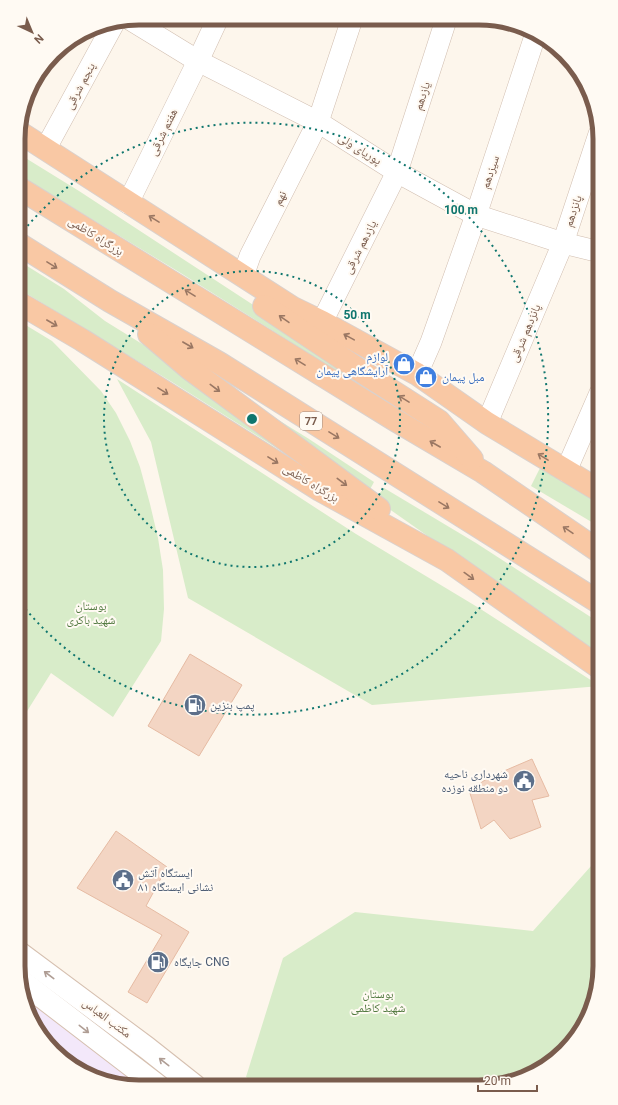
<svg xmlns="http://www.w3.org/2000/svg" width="618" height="1105" viewBox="0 0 618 1105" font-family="Roboto,'Noto Naskh Arabic',sans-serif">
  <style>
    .education { fill: #f3e8fa }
    .green { fill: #d8ecc9 }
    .building { fill: #f3d5c3; stroke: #e6bba3 }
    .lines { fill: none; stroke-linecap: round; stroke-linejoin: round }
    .minor-casing { stroke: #d1beb0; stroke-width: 22 }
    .secondary-casing { stroke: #d6c0b0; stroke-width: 24 }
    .trunk-casing { stroke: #dad1cd; stroke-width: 24 }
    .minor { stroke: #fff; stroke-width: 21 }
    .secondary { stroke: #fff; stroke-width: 22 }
    .trunk { stroke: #f9c8a4; stroke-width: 22 }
    .oneway { stroke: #9a7763 }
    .oneway2 { stroke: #af9d94 }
    .ring { fill: none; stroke: #0f766e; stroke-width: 2; stroke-dasharray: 2 4 }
    .labels { text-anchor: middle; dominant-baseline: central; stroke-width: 4; stroke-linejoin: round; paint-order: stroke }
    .shield { fill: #fffaf3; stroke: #a28b7f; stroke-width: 1 }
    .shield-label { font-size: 11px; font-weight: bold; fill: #7a5c4d }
    .street-label { font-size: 12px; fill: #7a5c4d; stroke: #fffaf3 }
    .shop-label { font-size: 12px; fill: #366cbe; stroke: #fffaf3; text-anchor: end }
    .park-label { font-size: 12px; fill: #537a41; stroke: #fffaf3 }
    .service-label { font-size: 12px; fill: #4e5e75; stroke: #fffaf3; text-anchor: start }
    .rim { fill: none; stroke: #7a5c4d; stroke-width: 5 }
    .centre { fill: #0f766e; stroke: #fffaf3; stroke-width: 2 }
    .ring-label { font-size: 12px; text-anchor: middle; font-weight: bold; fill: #0f766e; stroke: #fffaf3; stroke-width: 4; stroke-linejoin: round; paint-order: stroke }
  </style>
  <rect width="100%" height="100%" fill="#fdf6ec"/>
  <path class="education" d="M33,999l115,87h-25l-31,-8 -33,-21 -29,-44z"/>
  <g class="green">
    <path d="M19,154l60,37 217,142 22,18 84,61 -223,-140 -160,-97z"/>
    <path d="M19,261l45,28 41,32 42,26 49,38 123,88 -33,-19 -114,-72 -153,-93z"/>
    <path d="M19,321l33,20 49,50 15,22 14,28 10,26 10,37 8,34 5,32 1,39 -3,32 -48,76 -62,-44 -27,43 -6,-4z"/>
    <path d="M117,379l239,155 123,74 121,78 -228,19 -184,-107 -37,-156z"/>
    <path d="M237,394l72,45 65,43 -6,11z"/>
    <path d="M540,468l60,36v23l-69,-41z"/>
    <path d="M384,488l92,55 124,80v31l-104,-70 -121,-85z"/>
    <path d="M600,856v119l-9,37 -16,28 -28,27 -29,14 -39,6 -220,-1 -13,-9 37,-119 72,-46 178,19z"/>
  </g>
  <g class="building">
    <path d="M190,654l52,31 -43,71 -51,-30z"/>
    <path d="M532,759l17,37 -17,4 9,27 -31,12 -16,-19 -13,9 -12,-39 21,-13z"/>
    <path d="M116,831l51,36 -21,39 43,26 -42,71 -19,-11 34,-57 -85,-47z"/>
  </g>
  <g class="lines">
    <g class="minor-casing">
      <g id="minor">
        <path d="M131,20l67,41 120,61 79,50 79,43 87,28 37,9"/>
        <path d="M46,148l68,-125"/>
        <path d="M128,203l70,-142 20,-43"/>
        <path d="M243,276l7,-20 68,-134 34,-103"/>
        <path d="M322,322l75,-150 49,-152"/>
        <path d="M417,374l14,-32 45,-127 59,-179"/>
        <path d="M487,423l76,-180 36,-109"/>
        <path d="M566,471l34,-78"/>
      </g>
    </g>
    <g class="secondary-casing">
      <g id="secondary">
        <path d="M18,952l129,96 48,38"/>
        <path d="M20,980l138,106"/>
      </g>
    </g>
    <g class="trunk-casing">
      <g id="trunk">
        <path d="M19,132l274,176 29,14 95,52 70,49 113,68"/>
        <path d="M19,188l376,232 88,52 117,80"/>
        <path d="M19,244l91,57 109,62 381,240"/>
        <path d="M19,303l63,37 238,150 127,70 153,108"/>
        <path d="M264,306l103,69 72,46 33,38"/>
        <path d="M149,334l41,35 189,140"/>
      </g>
    </g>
    <use href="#minor" class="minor"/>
    <use href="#secondary" class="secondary"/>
    <use href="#trunk" class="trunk"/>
  </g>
  <defs><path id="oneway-shaft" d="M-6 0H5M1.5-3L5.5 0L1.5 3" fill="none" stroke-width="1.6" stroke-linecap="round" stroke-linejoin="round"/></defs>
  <g class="oneway">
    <use href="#oneway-shaft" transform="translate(154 219) rotate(-148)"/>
    <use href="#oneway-shaft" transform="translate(52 265) rotate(32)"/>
    <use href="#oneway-shaft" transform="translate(190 293) rotate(-148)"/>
    <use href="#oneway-shaft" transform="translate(284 319) rotate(-145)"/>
    <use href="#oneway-shaft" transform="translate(52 323) rotate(30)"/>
    <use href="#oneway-shaft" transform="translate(349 337) rotate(-151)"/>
    <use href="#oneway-shaft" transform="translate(188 345) rotate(30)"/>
    <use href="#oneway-shaft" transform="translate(300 362) rotate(-148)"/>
    <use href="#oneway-shaft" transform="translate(215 388) rotate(37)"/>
    <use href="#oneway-shaft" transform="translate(163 391) rotate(32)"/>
    <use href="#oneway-shaft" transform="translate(404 399) rotate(-148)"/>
    <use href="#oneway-shaft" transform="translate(334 435) rotate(32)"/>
    <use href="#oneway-shaft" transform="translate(435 444) rotate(-150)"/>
    <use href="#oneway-shaft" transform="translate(543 457) rotate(-148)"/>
    <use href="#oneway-shaft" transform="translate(273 460) rotate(32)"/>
    <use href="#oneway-shaft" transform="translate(342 482) rotate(37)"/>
    <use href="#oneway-shaft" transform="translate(444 505) rotate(32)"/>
    <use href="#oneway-shaft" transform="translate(568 530) rotate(-146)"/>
    <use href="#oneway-shaft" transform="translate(469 576) rotate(36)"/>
  </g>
  <g class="oneway2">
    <use href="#oneway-shaft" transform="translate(49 975) rotate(-143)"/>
    <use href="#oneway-shaft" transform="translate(84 1029) rotate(38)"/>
    <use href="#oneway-shaft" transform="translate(164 1062) rotate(-142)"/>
  </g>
  <g class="ring">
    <circle cx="252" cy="419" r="148"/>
    <path d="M20 235A296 296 0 1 1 19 601"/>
  </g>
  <defs>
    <g id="shop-disc" transform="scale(1.15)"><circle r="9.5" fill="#3f7fe0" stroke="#fffaf3"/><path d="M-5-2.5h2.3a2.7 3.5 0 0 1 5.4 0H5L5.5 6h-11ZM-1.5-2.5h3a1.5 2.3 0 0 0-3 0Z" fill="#fff"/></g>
    <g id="fuel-disc" transform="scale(1.15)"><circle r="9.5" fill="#5c6f8a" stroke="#fffaf3"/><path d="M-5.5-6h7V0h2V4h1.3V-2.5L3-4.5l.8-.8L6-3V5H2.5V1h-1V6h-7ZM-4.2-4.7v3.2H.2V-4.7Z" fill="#fff"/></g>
    <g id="civic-disc" transform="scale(1.15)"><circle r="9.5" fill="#5c6f8a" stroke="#fffaf3"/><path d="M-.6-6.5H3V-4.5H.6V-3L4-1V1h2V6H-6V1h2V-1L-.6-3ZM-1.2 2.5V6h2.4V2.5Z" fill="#fff"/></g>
  </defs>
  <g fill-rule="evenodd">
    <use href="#shop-disc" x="404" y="364"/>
    <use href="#shop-disc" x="426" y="377"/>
    <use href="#fuel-disc" x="195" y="705"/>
    <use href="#civic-disc" x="524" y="781"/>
    <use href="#civic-disc" x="123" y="880"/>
    <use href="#fuel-disc" x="158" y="962"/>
  </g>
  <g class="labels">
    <rect class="shield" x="300" y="412" width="22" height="18" rx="3"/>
    <g class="shield-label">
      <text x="311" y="421">77</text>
    </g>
    <g class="street-label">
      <text transform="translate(80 86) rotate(-62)">پنجم شرقی</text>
      <text transform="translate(422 96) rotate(-72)">یازدهم</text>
      <text transform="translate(163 132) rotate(-64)">هفتم شرقی</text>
      <text transform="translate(360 149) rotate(32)">پوریای ولی</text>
      <text transform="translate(490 172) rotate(-71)">سیزدهم</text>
      <text transform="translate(280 198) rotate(-63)">نهم</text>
      <text transform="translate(573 211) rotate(-71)">پانزدهم</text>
      <text transform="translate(96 236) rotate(32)">بزرگراه کاظمی</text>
      <text transform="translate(360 247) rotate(-63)">یازدهم شرقی</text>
      <text transform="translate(525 333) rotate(-67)">پانزدهم شرقی</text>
      <text transform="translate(311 483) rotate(31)">بزرگراه کاظمی</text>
      <text transform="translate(107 1018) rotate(37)">مکتب العباس</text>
    </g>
    <g class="shop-label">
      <text x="388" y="357">لوازم<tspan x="388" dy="14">آرایشگاهی پیمان</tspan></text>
      <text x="442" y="377" text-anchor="start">مبل پیمان</text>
    </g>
    <g class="park-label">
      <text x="91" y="606">بوستان<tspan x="91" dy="14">شهید باکری</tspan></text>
      <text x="378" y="994">بوستان<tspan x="378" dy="14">شهید کاظمی</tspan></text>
    </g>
    <g class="service-label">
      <text x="210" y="705">پمپ بنزین</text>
      <text x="508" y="774" text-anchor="end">شهرداری ناحیه<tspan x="508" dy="14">دو منطقه نوزده</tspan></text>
      <text x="138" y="873">ایستگاه آتش<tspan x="138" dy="14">نشانی ایستگاه ۸۱</tspan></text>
      <text x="174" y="962">جایگاه CNG</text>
    </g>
  </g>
  <path d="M0 0H618V1105H0ZM139 25H479A114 114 0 0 1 593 139V966A114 114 0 0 1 479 1080H139A114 114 0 0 1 25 966V139A114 114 0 0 1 139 25Z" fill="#fffaf3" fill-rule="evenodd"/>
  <path class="rim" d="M139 25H479A114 114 0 0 1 593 139V966A114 114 0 0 1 479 1080H139A114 114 0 0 1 25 966V139A114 114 0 0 1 139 25Z"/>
  <circle cx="252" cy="419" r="6" class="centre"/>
  <g class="ring-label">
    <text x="461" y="214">100 m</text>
    <text x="357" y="319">50 m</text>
  </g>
  <g transform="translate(32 32) rotate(136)" stroke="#fffaf3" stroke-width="3" paint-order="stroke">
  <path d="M0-3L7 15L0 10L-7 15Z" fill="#7a5c4d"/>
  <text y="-6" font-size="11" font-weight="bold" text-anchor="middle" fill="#7a5c4d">N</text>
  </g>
  <path d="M478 1085v6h59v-6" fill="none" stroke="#7a5c4d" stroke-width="2"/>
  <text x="484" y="1085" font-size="12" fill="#7a5c4d" stroke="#fffaf3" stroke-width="3" paint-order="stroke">20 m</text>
</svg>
